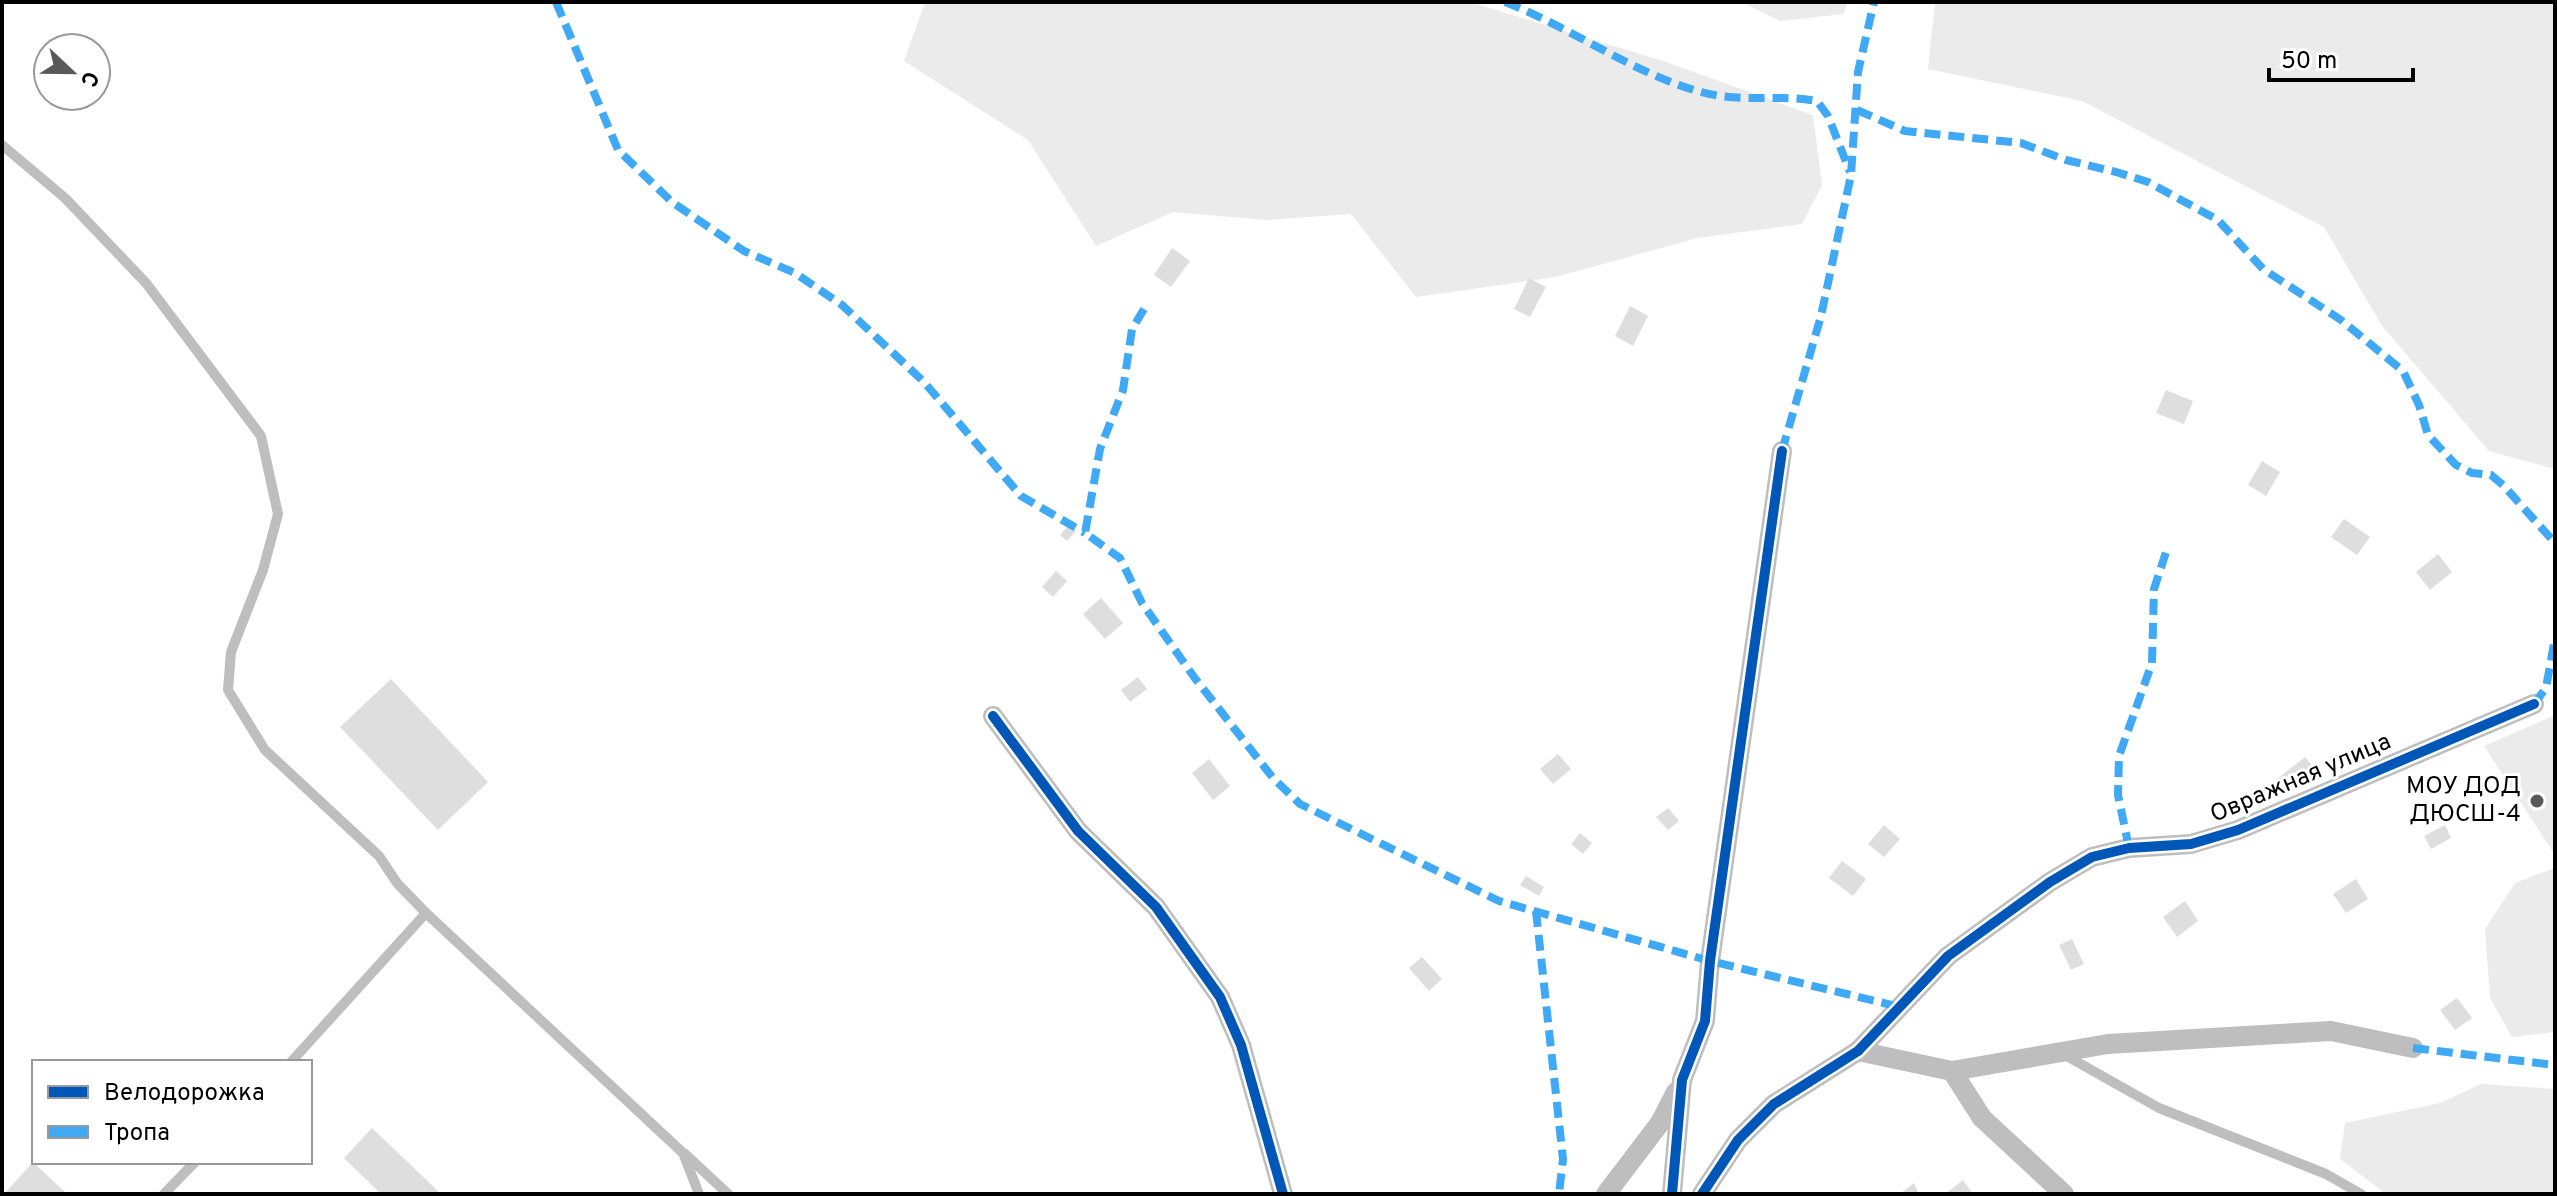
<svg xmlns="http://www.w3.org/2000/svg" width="2557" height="1196" viewBox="0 0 2557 1196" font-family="Overpass,sans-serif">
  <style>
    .green { fill: #ebebeb }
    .building { fill: #dedede }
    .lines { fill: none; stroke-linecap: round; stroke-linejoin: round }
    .lane { stroke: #bebebe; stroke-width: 10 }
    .street { stroke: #bebebe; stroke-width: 20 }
    .quiet { stroke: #3fa9f5; stroke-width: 8; stroke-dasharray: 16 8; stroke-linecap: butt }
    .cycleway-casing { stroke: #fff; stroke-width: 15 }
    .cycleway { stroke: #0057b8; stroke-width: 10 }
    .poi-dot { fill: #595959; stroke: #fff; stroke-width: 3 }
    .labels { text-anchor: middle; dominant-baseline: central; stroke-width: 6; stroke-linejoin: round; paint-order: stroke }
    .street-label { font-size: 24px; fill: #000; stroke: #fff }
    .poi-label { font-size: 24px; fill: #000; stroke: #fff; text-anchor: end }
  </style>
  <rect width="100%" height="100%" fill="#fff"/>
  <g class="green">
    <path d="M925,2h545l196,60 147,53 9,70 -20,39 -105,14 -141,39 -140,20 -65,-83 -85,6 -93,-8 -77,34 -68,-106 -124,-79z"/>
    <path d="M1742,2h105l-3,12 -64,7z"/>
    <path d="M1935,2h620v467l-66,-18 -107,-125 -58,-99 -242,-126 -154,-32z"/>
    <path d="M2555,715v140l-71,-109z"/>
    <path d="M2554,868l1,164 -43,5 -22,-39 -5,-69 30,-46z"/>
    <path d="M2481,1084l74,5v105h-169l-46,-35 5,-36 95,-20z"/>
  </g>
  <g class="building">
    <path d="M1172,248l18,13 -19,26 -17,-12z"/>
    <path d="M1529,278l17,9 -16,30 -16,-8z"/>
    <path d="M1630,306l18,10 -15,30 -18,-10z"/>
    <path d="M2166,390l27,11 -9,23 -28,-11z"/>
    <path d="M2262,461l18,11 -14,24 -18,-11z"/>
    <path d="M2344,519l26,18 -13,18 -26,-18z"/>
    <path d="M1069,525l7,6 -9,10 -7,-6z"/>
    <path d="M2438,554l14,18 -22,18 -14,-18z"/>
    <path d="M1056,571l11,10 -14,16 -11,-10z"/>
    <path d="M1101,598l22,25 -18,16 -22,-25z"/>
    <path d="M1138,677l9,12 -17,13 -9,-12z"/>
    <path d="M391,679l97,103 -50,48 -98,-103z"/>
    <path d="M1558,754l13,15 -18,15 -13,-15z"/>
    <path d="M2305,757l12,14 -28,23 -12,-15z"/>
    <path d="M1209,759l21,27 -17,14 -21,-27z"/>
    <path d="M1668,808l11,13 -11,9 -12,-13z"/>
    <path d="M1884,825l16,14 -16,18 -16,-13z"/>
    <path d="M2445,825l6,13 -20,11 -7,-13z"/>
    <path d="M1580,833l12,10 -9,11 -12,-10z"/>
    <path d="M1842,861l24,18 -13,17 -24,-18z"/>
    <path d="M1526,876l18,11 -5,9 -19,-11z"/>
    <path d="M2356,879l12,20 -22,14 -13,-19z"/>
    <path d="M2185,901l13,20 -21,16 -14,-20z"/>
    <path d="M2072,939l12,25 -13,6 -12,-25z"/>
    <path d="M1422,957l20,22 -13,12 -20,-23z"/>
    <path d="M2457,998l15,20 -17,12 -15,-20z"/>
    <path d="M372,1128l69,66h-60l-37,-36z"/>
    <path d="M33,1162l34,32h-63z"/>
    <path d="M1963,1180l10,14h-28z"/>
    <path d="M1914,1183l5,11h-19z"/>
  </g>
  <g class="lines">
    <g class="lane">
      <path d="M2,145l63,53 81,85 115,153 17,78 -15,56 -32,82 -3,38 37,60 114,106 18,27 29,30 -135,149"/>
      <path d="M426,913l257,240 16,41"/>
      <path d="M2063,1054l96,54 167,66 35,20"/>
      <path d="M685,1154l43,40"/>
      <path d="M164,1194l31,-32"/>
    </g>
    <g class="street">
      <path d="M993,716l85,115 78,76 64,90 21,48 42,149"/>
      <path d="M1858,1051l94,20 30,47 82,76"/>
      <path d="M1952,1071l156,-27 223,-13 82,17"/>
      <path d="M1606,1194l54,-71 16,-31"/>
      <path d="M1672,1194l10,-114 23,-59 5,-60 72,-510"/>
      <path d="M1702,1194l36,-54 36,-36 84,-53 90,-95 102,-74 42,-25 37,-9 62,-4 47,-14 296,-126"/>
    </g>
    <g class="quiet">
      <path d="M556,2l62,148 54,52 72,49 51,22 47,32 82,77 97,114 64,37"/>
      <path d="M1505,2c67,26 127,71 196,90 39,11 78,2 116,9l11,15 22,56"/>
      <path d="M1857,110l48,21 116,12 45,17 50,12 32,10 70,38 45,49 78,51 62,51 16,34 9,30 28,30 16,8 19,2 12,10 52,58"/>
      <path d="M1144,309l-12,20 -9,61 -23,59 -15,84 35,25 22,45 52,74 79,101 27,26 199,97 211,60 190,46"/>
      <path d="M1782,451l39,-135 30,-141 7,-103 16,-70"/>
      <path d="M2534,704l12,-16 9,-50"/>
      <path d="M2129,848l-11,-53 1,-39 33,-93 2,-74 14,-43"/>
      <path d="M1536,911l27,248 -4,35"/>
      <path d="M2413,1048l142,17"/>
    </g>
    <g class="cycleway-casing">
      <g id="cycleway">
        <path d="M993,716l85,115 78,76 64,90 21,48 42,149"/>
        <path d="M1672,1194l10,-114 23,-59 5,-60 72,-510"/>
        <path d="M1702,1194l36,-54 36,-36 84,-53 90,-95 102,-74 42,-25 37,-9 62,-4 47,-14 296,-126"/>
      </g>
    </g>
    <use href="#cycleway" class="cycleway"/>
  </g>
  <circle class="poi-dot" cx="2537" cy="801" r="8"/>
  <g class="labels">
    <g class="street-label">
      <text transform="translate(2301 779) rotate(-23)">Овражная улица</text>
    </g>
    <g class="poi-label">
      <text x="2521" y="787">МОУ ДОД<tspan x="2521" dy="28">ДЮСШ-4</tspan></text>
    </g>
  </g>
  <rect width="2557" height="1196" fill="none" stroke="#000000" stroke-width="8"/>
  <rect x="32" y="1060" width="280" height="104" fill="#ffffff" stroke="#999999" stroke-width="2"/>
  <rect x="48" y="1086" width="40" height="12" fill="#0057b8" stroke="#999999" stroke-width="2"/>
  <text x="104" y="1100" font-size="24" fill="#000000">Велодорожка</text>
  <rect x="48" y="1126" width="40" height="12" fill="#3fa9f5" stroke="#999999" stroke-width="2"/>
  <text x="104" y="1140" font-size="24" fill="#000000">Тропа</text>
  <g transform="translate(72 72) rotate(112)"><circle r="38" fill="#ffffff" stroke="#999999" stroke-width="2"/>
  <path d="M0-6L14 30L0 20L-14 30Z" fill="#595959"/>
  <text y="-12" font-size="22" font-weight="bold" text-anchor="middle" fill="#000000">С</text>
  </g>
  <path d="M2269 68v12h144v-12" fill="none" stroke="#000000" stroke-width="4"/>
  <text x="2281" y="68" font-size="24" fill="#000000" stroke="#ffffff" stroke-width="6" paint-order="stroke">50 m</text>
</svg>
